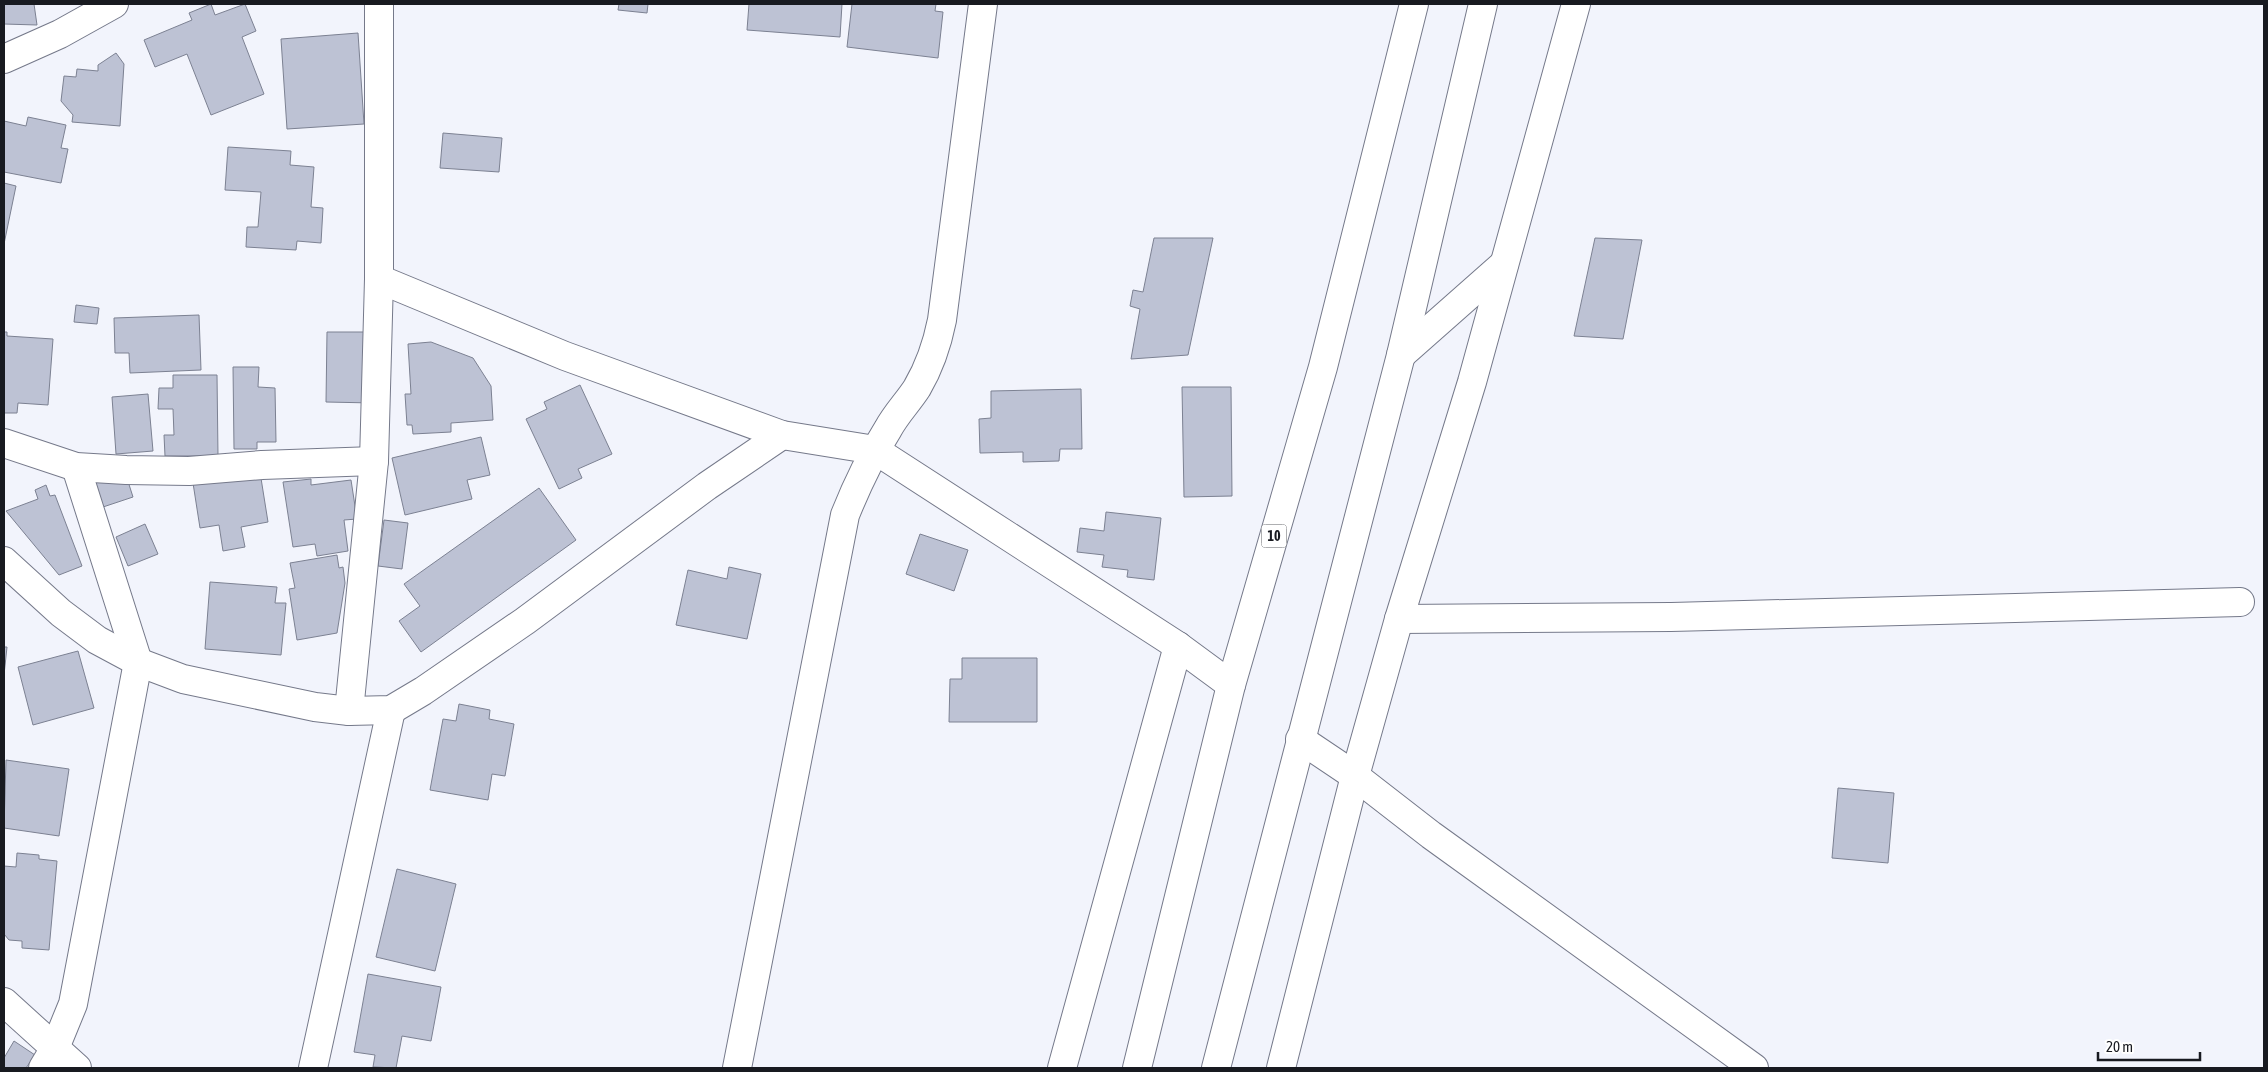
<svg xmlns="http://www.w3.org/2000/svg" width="2268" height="1072" viewBox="0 0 2268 1072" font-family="'Asap Condensed',sans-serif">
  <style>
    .building { fill: #bdc2d4; stroke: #7c8192 }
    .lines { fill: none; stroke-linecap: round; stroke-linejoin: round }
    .street-casing { stroke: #75798a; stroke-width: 30 }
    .secondary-casing { stroke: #75798a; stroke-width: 30 }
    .highway-casing { stroke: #75798a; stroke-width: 30 }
    .street { stroke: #fff; stroke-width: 28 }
    .secondary { stroke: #fff; stroke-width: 28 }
    .highway { stroke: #fff; stroke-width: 28 }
    .labels { text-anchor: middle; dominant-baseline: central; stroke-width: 4; stroke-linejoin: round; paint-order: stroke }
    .shield { fill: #fff; stroke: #5d5f63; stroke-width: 1 }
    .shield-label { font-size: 14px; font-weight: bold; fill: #181a20 }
  </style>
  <rect width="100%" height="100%" fill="#f2f4fc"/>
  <g class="building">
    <path d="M4,4h30l3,21 -33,-1z"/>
    <path d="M211,4l4,11 30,-11 11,27 -14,6 22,57 -53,21 -24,-61 -32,13 -11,-27 48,-20 -3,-7z"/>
    <path d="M619,4h29l-1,9 -29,-3z"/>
    <path d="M749,4h93l-2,33 -93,-7z"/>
    <path d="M852,4h84l-1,7 8,1 -5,46 -91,-11z"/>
    <path d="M358,33l6,91 -77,5 -6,-90z"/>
    <path d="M116,53l8,11 -4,62 -48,-4 1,-7 -12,-14 3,-25 12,1 1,-8 21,2v-6z"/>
    <path d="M28,117l38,8 -5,23 7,1 -7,34 -57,-11v-51l22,5z"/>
    <path d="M443,133l59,5 -3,34 -59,-4z"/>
    <path d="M228,147l63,4 -1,14 24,2 -3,40 12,1 -2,35 -24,-2 -1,9 -50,-3 1,-20h11l3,-35 -36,-2z"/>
    <path d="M4,183l12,3 -12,58z"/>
    <path d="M1154,238h59l-25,117 -57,4 9,-50 -10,-3 3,-16 10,2z"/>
    <path d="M1595,238l47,2 -19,99 -49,-3z"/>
    <path d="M76,305l23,3 -2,16 -23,-2z"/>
    <path d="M199,315l2,55 -71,3 -1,-20h-14l-1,-35z"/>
    <path d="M4,332h3v4l46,3 -5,66 -30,-2 -1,10h-13z"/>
    <path d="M327,332h47l-1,71 -47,-1z"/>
    <path d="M431,342l42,16 18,28 2,34 -42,3v9l-38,2 -1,-9h-5l-2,-31h6l-3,-50z"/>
    <path d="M233,367h26l-1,20 17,1 1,54h-19v7h-23z"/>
    <path d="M173,375h44l1,81h-53l-1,-21h10l-1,-26h-15l1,-21h14z"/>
    <path d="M580,385l32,69 -34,15 4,9 -23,11 -33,-70 21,-10 -3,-7z"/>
    <path d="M1182,387h49l1,109 -48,1z"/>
    <path d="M1081,389l1,60h-22l-1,12 -36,1v-10l-43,1 -1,-34 12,-1v-27z"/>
    <path d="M148,394l5,57 -37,3 -4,-57z"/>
    <path d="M481,437l9,38 -23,5 5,19 -67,16 -13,-57z"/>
    <path d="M125,472l8,25 -30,10 -8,-25z"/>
    <path d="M260,472l8,50 -27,5 4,20 -22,4 -4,-26 -19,3 -7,-45z"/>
    <path d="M311,479v6l40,-5 6,39 -13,1 4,31 -31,5 -2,-12 -22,3 -10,-65z"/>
    <path d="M46,485l4,11 5,-1 27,71 -23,9 -53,-64 32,-12 -3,-9z"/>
    <path d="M539,488l37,52 -155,112 -22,-31 21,-15 -16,-22z"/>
    <path d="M1106,512l55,6 -7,62 -27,-3 1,-7 -26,-3 2,-12 -27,-3 3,-24 24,3z"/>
    <path d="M384,520l24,3 -6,46 -24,-3z"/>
    <path d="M145,524l13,30 -30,12 -12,-29z"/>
    <path d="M920,534l48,16 -14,41 -48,-17z"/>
    <path d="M337,555l2,13 4,-1 2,16 -8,50 -40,7 -8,-51 6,-1 -5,-25z"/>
    <path d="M729,567l32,7 -14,65 -71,-14 12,-55 39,9z"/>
    <path d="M210,582l67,5 -2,16h11l-5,52 -76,-6z"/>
    <path d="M4,647h3l-3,28z"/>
    <path d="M78,651l16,57 -61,17 -15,-58z"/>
    <path d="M962,658h75v64h-88l1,-43h12z"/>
    <path d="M459,704l31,6 -1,9 25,5 -9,52 -13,-2 -4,26 -58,-10 13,-71 13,2z"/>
    <path d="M6,760l63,9 -10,67 -55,-8z"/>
    <path d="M1838,788l56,5 -6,70 -56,-5z"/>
    <path d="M17,853l22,2v4l18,2 -8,89 -27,-2v-7l-13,-1 -5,-6v-68l12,1z"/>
    <path d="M397,869l59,15 -21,87 -59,-14z"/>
    <path d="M368,974l73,13 -10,54 -29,-5 -6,32 -23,-1 2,-12 -21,-3z"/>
    <path d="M14,1041l21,14 -9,13h-22v-10z"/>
  </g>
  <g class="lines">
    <g class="street-casing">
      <g id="street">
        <path d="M379,4v275l186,77 217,79 93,15 303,196 53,39"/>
        <path d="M4,59l56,-25 54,-30"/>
        <path d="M4,443l72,24 50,3 63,1 73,-6 112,-4"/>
        <path d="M4,561l57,52 36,27 41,22 45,17 132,28 34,4 42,-1 32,-19 102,-70 182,-135 75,-51"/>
        <path d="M1399,619l272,-2 569,-15"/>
        <path d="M349,711l25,-250 5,-182"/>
        <path d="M1300,739l55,37 76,59 323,233"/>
        <path d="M4,1002l73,66"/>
        <path d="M43,1068l12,-20 18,-44 65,-342 -62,-195"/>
        <path d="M313,1068l78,-358"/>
        <path d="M737,1068l108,-553c12,-30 26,-59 43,-86 8,-15 20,-27 29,-41 13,-22 20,-43 25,-68l41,-316"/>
        <path d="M1062,1068l116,-422"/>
      </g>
    </g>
    <g class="secondary-casing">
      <path id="secondary" d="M1281,1068l74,-292 44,-157 73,-237 104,-378"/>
    </g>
    <g class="highway-casing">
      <g id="highway">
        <path d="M1401,355l103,-91"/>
        <path d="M1137,1068l94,-383 92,-318 91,-363"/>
        <path d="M1216,1068l185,-713 82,-351"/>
      </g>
    </g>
    <use href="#street" class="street"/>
    <use href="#secondary" class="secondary"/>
    <use href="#highway" class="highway"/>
  </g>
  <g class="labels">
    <rect class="shield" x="1261.5" y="524.5" width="25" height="23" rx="4"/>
    <g class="shield-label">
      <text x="1274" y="536">10</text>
    </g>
  </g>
  <rect width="2268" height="1072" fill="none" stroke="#181a20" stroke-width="10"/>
  <path d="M2098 1052v8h102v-8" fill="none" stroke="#181a20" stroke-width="2.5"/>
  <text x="2106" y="1052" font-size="15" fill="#181a20" stroke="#ffffff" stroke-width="4" paint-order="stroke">20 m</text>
</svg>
